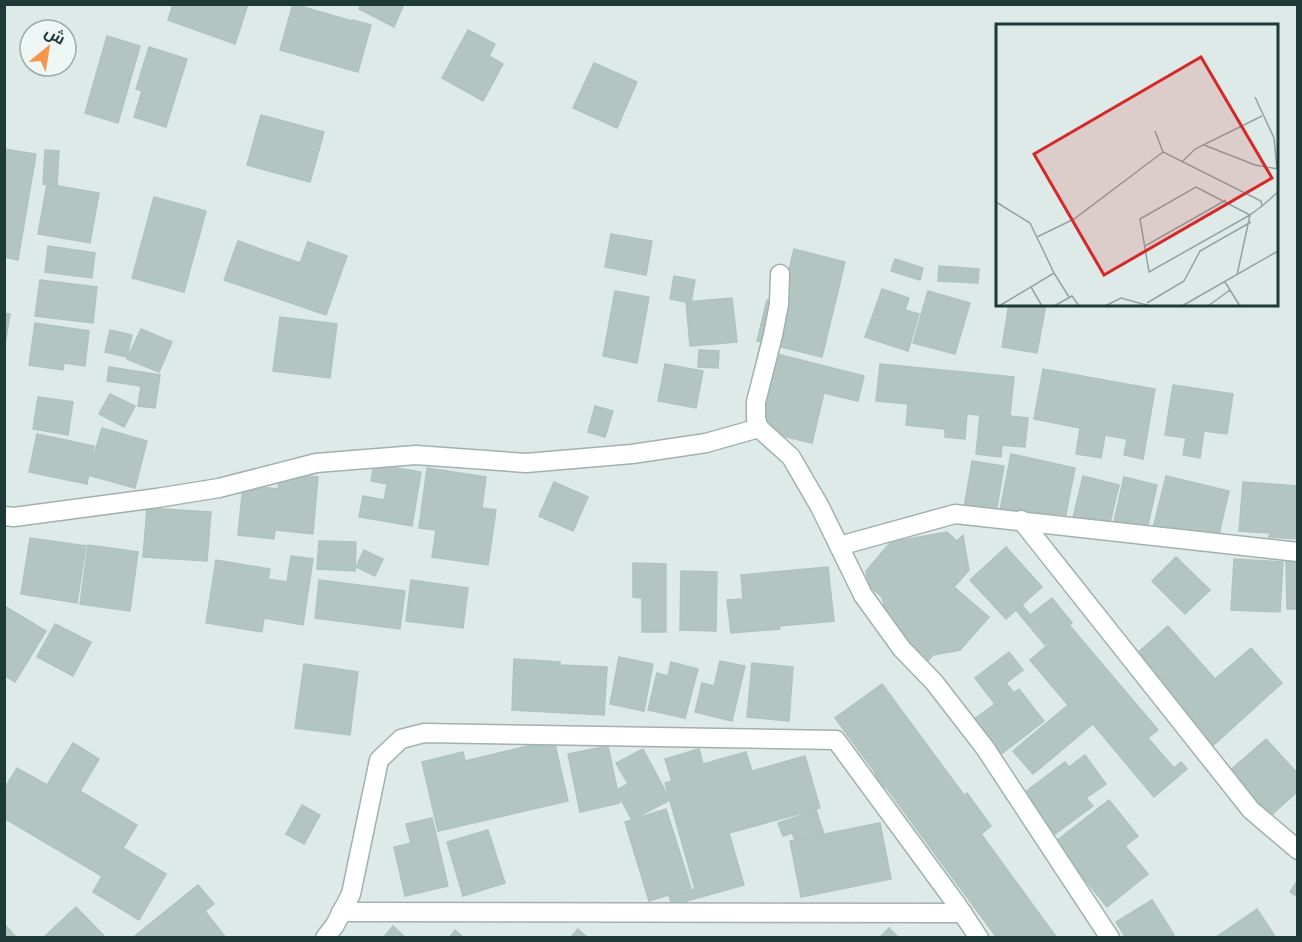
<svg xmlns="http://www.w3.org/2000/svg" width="1302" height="942" viewBox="0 0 1302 942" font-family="'Public Sans',Cairo,sans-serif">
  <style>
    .building { fill: #b3c5c0; stroke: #b0c4bf; stroke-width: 1.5 }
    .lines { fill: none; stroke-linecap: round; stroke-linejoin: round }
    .minor-casing { stroke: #a0b2af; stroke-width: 21 }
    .minor { stroke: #fff; stroke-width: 18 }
    .inset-road { fill: none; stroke: #91a4a1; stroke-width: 1.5 }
    .view { fill: #d62828; fill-opacity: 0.15; stroke: #d62828; stroke-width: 3 }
    .inset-edge { fill: none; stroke: #1e3a38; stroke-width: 3 }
  </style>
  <rect width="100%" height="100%" fill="#ddeae7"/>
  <g class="building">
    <path d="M173,4h75l-13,40 -67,-24z"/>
    <path d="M293,4l59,17 1,-1 18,5 -13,47 -78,-22z"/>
    <path d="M361,4h43l-10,23 -35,-18z"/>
    <path d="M468,30l27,14 -6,12 14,8 -20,37 -41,-23z"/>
    <path d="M107,36l33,10 -22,77 -33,-10z"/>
    <path d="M149,47l38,12 -21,68 -32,-10 8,-26 -6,-2z"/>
    <path d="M594,63l43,19 -20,46 -44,-20z"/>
    <path d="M261,115l63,17 -14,50 -63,-17z"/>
    <path d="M4,149l32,5 -18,106 -14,-3z"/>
    <path d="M45,150l14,1 -2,34 -14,-1z"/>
    <path d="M47,184l52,9 -9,50 -52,-9z"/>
    <path d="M154,197l52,14 -22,81 -52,-14z"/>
    <path d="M611,234l41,7 -6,34 -41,-8z"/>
    <path d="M238,241l62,22 8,-21 39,14 -21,59 -102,-35z"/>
    <path d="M48,246l47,7 -3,25 -47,-6z"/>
    <path d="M794,249l51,13 -23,95 -65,-16 10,-41 14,3z"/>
    <path d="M895,259l28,9 -3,12 -29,-9z"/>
    <path d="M939,266l40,3 -1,14 -40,-2z"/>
    <path d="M674,276l21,4 -4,23 -21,-4z"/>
    <path d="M40,280l57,7 -4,36 -58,-7z"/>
    <path d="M882,289l27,9 -4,12 14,4 -11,37 -43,-14z"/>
    <path d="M615,291l34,6 -12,66 -34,-7z"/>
    <path d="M928,291l42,12 -15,51 -42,-11z"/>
    <path d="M732,298l5,44 -47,4 -4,-44z"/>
    <path d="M1009,304h37l-9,49 -35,-6z"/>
    <path d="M4,313l6,1 -6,37z"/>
    <path d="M280,317l57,7 -7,54 -57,-7z"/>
    <path d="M35,323l54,8 -4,35 -21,-3 -1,7 -34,-5z"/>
    <path d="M141,329l31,13 -13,30 -32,-13z"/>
    <path d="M110,330l22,5 -5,22 -22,-5z"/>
    <path d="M760,346l17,4v4l87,22 -6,25 -34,-8 -12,50 -54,-13 14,-58 -17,-4z"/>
    <path d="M699,350l20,1 -1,17 -20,-1z"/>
    <path d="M665,364l38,7 -7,37 -38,-7z"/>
    <path d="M880,364l134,13 -4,39 18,2 -3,29 -23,-2 -1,12 -25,-3 4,-39 -13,-1 -2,25 -20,-2v-8l-39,-4 2,-21 -32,-3z"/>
    <path d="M109,367l51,8 -5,33 -17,-2 3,-20 -34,-5z"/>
    <path d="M1043,369l112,20 -12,70 -19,-4 3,-16 -22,-4 -4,23 -25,-4 4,-26 -46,-9z"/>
    <path d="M1173,385l60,9 -6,40 -23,-3 -4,27 -17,-3 3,-17 -21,-3z"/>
    <path d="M110,394l25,12 -11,21 -25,-13z"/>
    <path d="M38,397l35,5 -5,33 -35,-6z"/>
    <path d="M595,406l18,5 -8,26 -17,-5z"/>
    <path d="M102,428l45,13 -12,47 -47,-13z"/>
    <path d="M37,434l57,12 -7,38 -58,-12z"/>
    <path d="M1011,454l64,14 -12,61 -64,-13z"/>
    <path d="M972,461l32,5 -8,47 -32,-5z"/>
    <path d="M374,464l47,8 -9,54 -53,-9 4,-21 21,4 3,-16 -16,-3z"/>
    <path d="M427,468l59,9 -4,31 14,2 -8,55 -56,-8 4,-27 -17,-2z"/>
    <path d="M280,473l38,4 -5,57 -38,-4 -1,9 -36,-4 5,-50 35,4z"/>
    <path d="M1083,476l36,9 -11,46 -36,-9z"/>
    <path d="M1166,476l63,15 -13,56 -64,-15z"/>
    <path d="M1124,477l33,8 -11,49 -33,-8z"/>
    <path d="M554,482l34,15 -15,34 -34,-15z"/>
    <path d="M1243,482l55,4v53l-29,-2 1,-4 -31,-2z"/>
    <path d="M147,508l64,4 -4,49 -64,-4z"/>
    <path d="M947,532l10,9 6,-6 6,35 -15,17 35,30 -29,33 -27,5 -8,9 -26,-22 -4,-20 -9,-9 -4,-16 -14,-12 -2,-14 25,-29z"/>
    <path d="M30,538l56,8 -9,57 -56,-9z"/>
    <path d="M319,541l37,1 -1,29 -38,-2z"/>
    <path d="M88,545l50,7 -8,59 -50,-7z"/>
    <path d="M1006,547l36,40 -36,32 -36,-39z"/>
    <path d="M364,550l19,9 -8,17 -19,-9z"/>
    <path d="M291,556l22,3 -10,66 -39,-7 -2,14 -56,-9 10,-63 54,9 -2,10 19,3z"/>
    <path d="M1176,557l34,33 -25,24 -33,-33z"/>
    <path d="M1234,559l49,3 -3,50 -49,-2z"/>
    <path d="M1286,560h12v49h-11z"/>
    <path d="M633,563l33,1v68h-24v-34l-9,-1z"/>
    <path d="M828,567l6,54 -55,5 1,3 -49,4 -4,-33 16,-1 -2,-24z"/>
    <path d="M681,571l36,1 -1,59 -36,-1z"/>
    <path d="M319,580l86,11 -5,38 -85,-11z"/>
    <path d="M411,580l57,8 -5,40 -57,-7z"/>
    <path d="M1052,598l20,25 -27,22 -29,-35 6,-5 8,10z"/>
    <path d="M6,607l40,24 -31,51 -11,-7v-65z"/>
    <path d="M55,624l36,18 -18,34 -36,-19z"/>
    <path d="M1070,626l88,104 -10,8 26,30 7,-6 6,7 -33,28 -61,-73 -60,50 -20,-23 55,-46 -38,-45z"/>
    <path d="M1168,626l47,53 36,-31 31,35 -76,69 -79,-90z"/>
    <path d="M1009,652l14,18 -17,13 8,10 5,-4 25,32 -44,34 -27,-35 22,-16 -20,-26z"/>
    <path d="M619,657l34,7 -9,47 -34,-7z"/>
    <path d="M514,659l46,3v3l47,2 -3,48 -92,-5z"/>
    <path d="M720,661l25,5 -13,55 -37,-9 7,-29 12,3z"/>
    <path d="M671,662l27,7 -13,49 -37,-8 9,-37 11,3z"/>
    <path d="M752,663l41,4 -4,54 -42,-4z"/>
    <path d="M304,664l54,8 -8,63 -55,-7z"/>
    <path d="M882,684l82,111 3,-2 24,33 -10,8 76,104h-60l-162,-220z"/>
    <path d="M1266,739l32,35v17l-31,28 -41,-45z"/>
    <path d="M554,740l14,61 -130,30 -16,-69 41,-10 2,9z"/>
    <path d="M73,743l26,16 -19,32 57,34 -14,23 43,26 -27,46 -46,-28 9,-16 -98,-58v-29l13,-21 30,17z"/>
    <path d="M608,746l12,57 -40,9 -12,-58z"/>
    <path d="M643,749l27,51 -38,20 -16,-30 12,-6 -12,-21z"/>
    <path d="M699,749l4,15 43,-12 6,19 53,-15 15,52 -91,25 15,52 -72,20 -3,-9 26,-7 -30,-106 7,-2 -7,-22z"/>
    <path d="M1085,755l21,29 -20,14 7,8 -38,28 -31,-41 41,-31 4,5z"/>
    <path d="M878,773l8,14 -11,8 -9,-14z"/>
    <path d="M1109,800l29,36 -13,10 23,28 -41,33 -52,-65z"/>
    <path d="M302,805l18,10 -16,29 -18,-10z"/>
    <path d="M666,809l25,79 -42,13 -24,-79z"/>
    <path d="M816,810l8,24 -28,9 -4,-10 -9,3 -5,-13z"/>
    <path d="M432,818l16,68 -43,10 -11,-49 17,-4 -5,-19z"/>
    <path d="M880,823l11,56 -90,18 -11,-56z"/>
    <path d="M488,830l17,53 -42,13 -16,-54z"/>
    <path d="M1298,880v17l-8,-5z"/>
    <path d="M198,885l16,19 -9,7 21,27h-90l-1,-2z"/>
    <path d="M1152,900l22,35 -3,3h-45l-10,-16z"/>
    <path d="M76,907l29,30 -62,1z"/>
    <path d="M1257,909l19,29h-61z"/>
    <path d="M4,924l13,14h-13z"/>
    <path d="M393,926l13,12h-23z"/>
    <path d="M889,928l10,10h-20z"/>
    <path d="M578,929l10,9h-18z"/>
    <path d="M455,930l9,8h-15z"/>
  </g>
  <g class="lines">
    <g class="minor-casing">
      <g id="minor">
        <path d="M780,274l-1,30 -6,31 -17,67v17l3,9 32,29 29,50 43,88 39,54 32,33 51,66 125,190"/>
        <path d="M4,516l10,1 143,-19 62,-10 97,-25 100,-8 110,8 106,-9 74,-11 53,-15"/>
        <path d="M1021,520l230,290 47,40"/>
        <path d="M839,546l116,-32 343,38"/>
        <path d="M341,912l622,1"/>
        <path d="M325,938l10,-13 16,-31 28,-134 22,-21 23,-6 412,7 119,162 24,36"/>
      </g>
    </g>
    <use href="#minor" class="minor"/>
  </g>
  <g transform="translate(996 24)">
    <rect width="282" height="282" fill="#ddeae7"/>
    <path class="inset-road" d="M259,73l19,41 3,31M159,107l8,21 98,49 1,5 -12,9 -13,60M208,121l51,20 23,4M186,138l13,-13 67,-33M200,163l54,28 -101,57 -9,-53zM0,178l34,21 24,50M266,182l16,-14M41,213l37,-18 89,-67M149,222l81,-46M229,258l15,24M35,263l11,19M151,279l37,-22 16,-30 51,-29M3,282l55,-33 15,24M58,282l18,-10 7,10M109,282l16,-8 29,8M186,282l96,-55M212,282l22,-16"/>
    <path class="view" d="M205,33l71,121 -168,97 -70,-121z"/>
    <rect width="282" height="282" class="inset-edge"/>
  </g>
  <rect width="1302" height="942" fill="none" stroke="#1e3a38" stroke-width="12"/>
  <g transform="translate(48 48) rotate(30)"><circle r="28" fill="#eef7f4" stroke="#9baba9" stroke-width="1.5"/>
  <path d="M0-4.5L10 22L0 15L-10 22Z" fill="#f8954d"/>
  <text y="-9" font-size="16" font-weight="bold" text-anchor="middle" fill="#1e3a38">ش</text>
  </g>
</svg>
